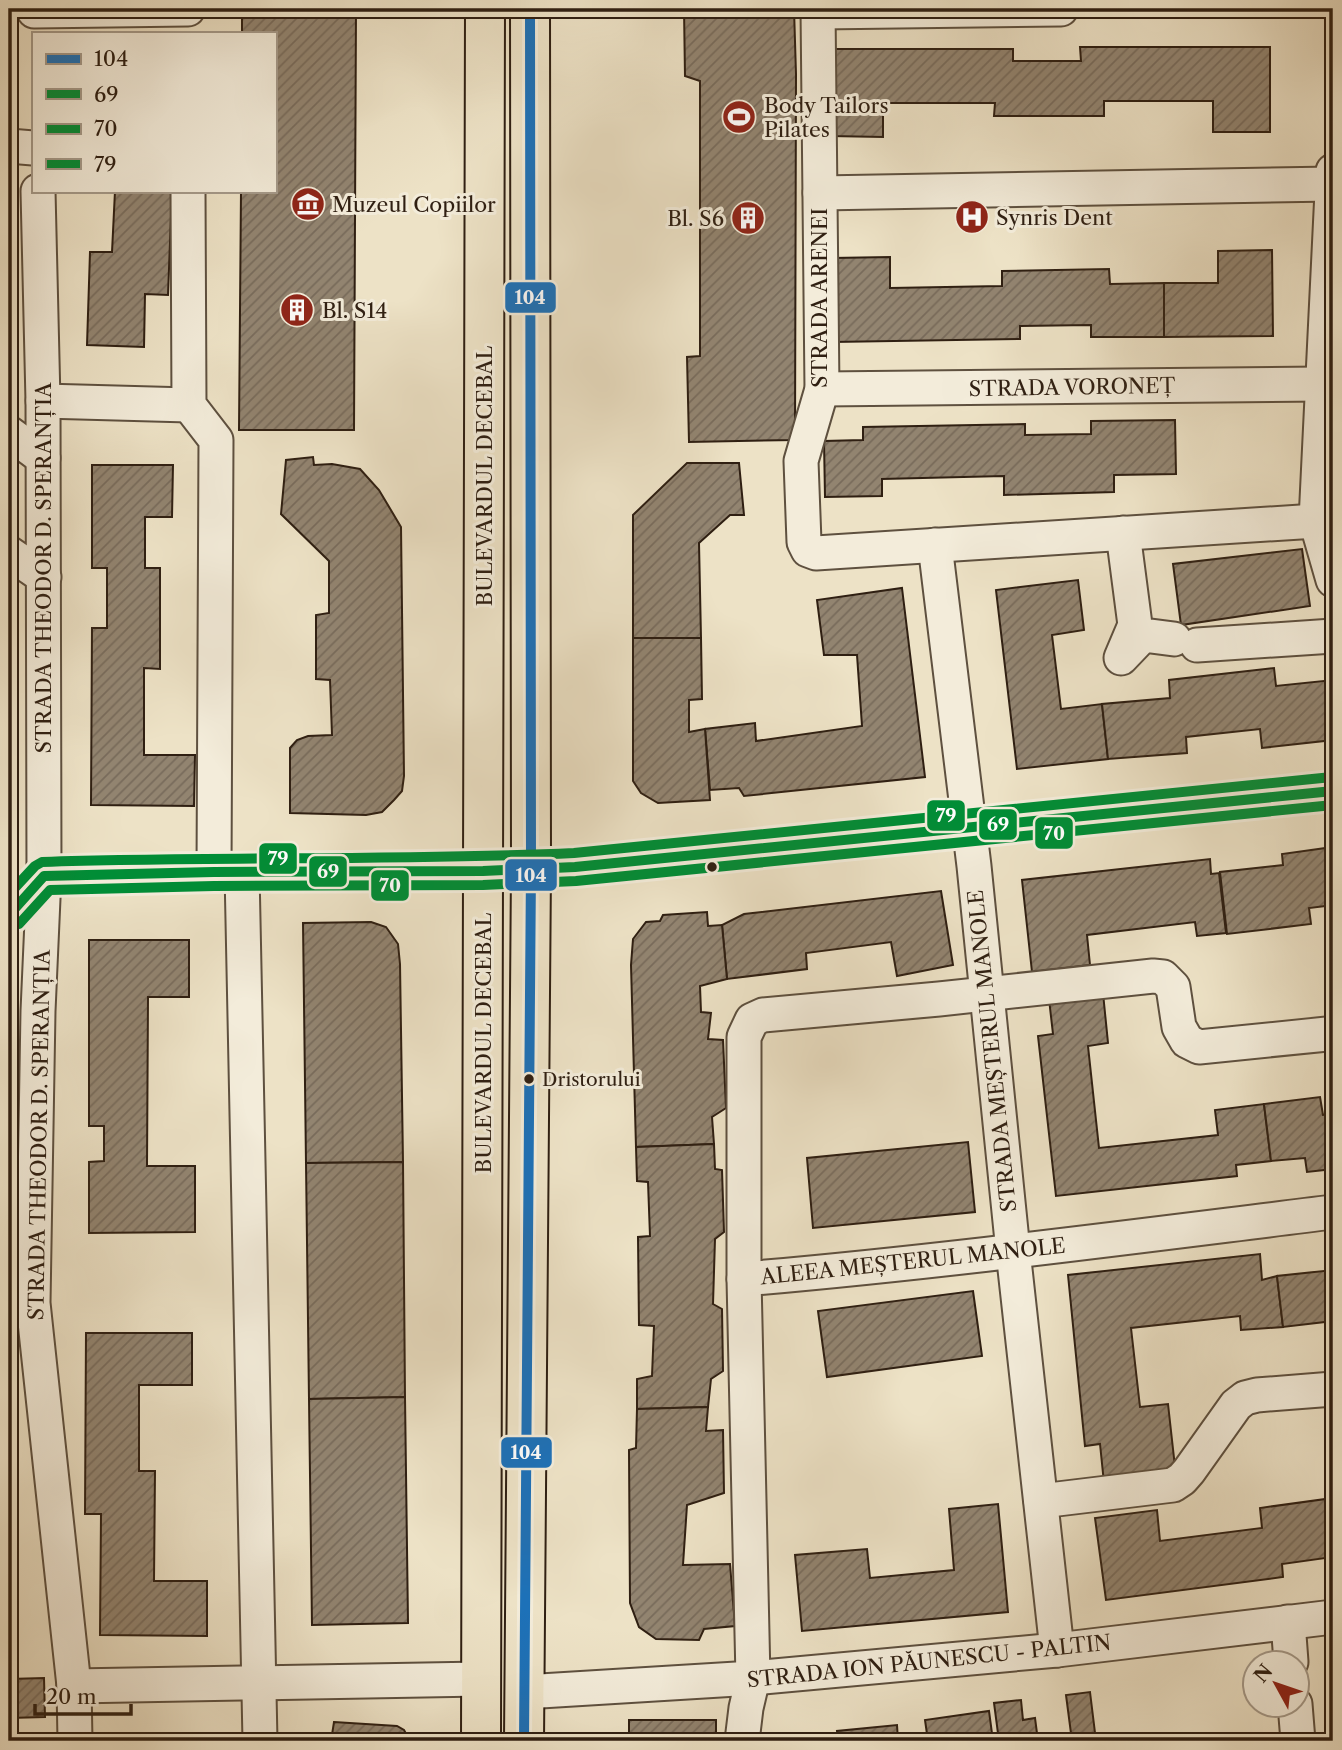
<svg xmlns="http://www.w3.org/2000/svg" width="1342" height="1750" viewBox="0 0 1342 1750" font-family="'Libre Caslon Text',serif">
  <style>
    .building { fill: url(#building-hatch); stroke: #2f1f12; stroke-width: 2 }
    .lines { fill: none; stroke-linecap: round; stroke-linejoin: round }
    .minor-casing { stroke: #5e503f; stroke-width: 37 }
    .major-casing { stroke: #2f1f12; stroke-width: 42 }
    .minor { stroke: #f3ecda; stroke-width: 33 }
    .major { stroke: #ede2c6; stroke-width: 38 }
    .bus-1-casing { stroke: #f3ecda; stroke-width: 16 }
    .bus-2-casing { stroke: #f3ecda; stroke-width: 16 }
    .bus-3-casing { stroke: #f3ecda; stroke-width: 16 }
    .bus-4-casing { stroke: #f3ecda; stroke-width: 16 }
    .bus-1 { stroke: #1d71b8; stroke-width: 10 }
    .bus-2 { stroke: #008d36; stroke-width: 10 }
    .bus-3 { stroke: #008d36; stroke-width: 10 }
    .bus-4 { stroke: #008d36; stroke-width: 10 }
    .bus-dot { fill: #2f1f12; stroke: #f3ecda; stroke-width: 2.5 }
    .labels { text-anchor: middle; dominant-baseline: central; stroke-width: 6; stroke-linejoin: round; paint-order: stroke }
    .bus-label { font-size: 19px; fill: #2f1f12; stroke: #f3ecda; text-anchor: start }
    .poi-label { font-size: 21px; fill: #2f1f12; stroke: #f3ecda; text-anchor: start }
    .street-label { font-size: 21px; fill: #2f1f12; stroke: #f3ecda }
    .line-badge { stroke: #f3ecda; stroke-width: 2.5 }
    .badge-label { font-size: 19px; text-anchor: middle; font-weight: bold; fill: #fff }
  </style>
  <defs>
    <pattern id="building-hatch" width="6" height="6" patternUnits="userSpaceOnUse" patternTransform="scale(1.75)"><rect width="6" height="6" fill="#928470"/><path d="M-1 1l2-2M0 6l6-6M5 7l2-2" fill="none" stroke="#786b5b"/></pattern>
  </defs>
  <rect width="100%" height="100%" fill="#ede2c6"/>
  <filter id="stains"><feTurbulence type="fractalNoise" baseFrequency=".00286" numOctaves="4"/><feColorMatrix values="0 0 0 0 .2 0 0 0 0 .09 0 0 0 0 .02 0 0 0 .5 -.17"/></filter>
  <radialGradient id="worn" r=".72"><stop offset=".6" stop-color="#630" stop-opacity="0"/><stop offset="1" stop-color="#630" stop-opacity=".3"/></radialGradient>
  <g class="building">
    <path d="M242,9h114l-2,421h-115l2,-239h34v-158h-33z"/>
    <path d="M684,9h110l2,65 -1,366 -106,2 -2,-85 13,-1v-275l-15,-5z"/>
    <path d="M1080,47h190v85h-57v-31h-109v15h-110l1,-13h-112v34l-53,-1v-87h183v12h68z"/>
    <path d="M115,191h57l-4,104 -23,-1 -1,53 -57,-2 3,-93h22z"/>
    <path d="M1272,250l1,86 -109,1v-54h54v-32z"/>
    <path d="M890,257v31l112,-2v-15l107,-2 1,15 54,-1v54h-73v-12l-71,1v13l-187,3 -1,-84z"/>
    <path d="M1175,420l1,54 -62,1v17l-110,3v-19l-122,3v17l-57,1 -1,-56 39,-1v-13l162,-3v11l66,-1v-13z"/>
    <path d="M313,457l1,8 18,-1 28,5 19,21 22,37 3,249 -2,15 -8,9 -12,12 -16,3 -76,-2v-65l7,-8 11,-4 24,-1 -2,-55 -14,-1v-64l13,-2v-52l-48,-47 5,-54z"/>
    <path d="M687,463h52l5,52h-14l-31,28 2,95h-68v-123z"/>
    <path d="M92,465h81l-1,52h-27v51h15v101l-16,-1v87h51l-1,51 -103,-1 1,-177h15v-60h-15z"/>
    <path d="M1302,549l8,57 -129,19 -8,-61z"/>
    <path d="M1078,580l6,50 -32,5 9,74 41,-5 6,55 -91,10 -21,-179z"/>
    <path d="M902,588l23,189 -181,19 -5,-8 -29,2 -5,-61 50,-6 1,18 106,-15 -5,-71h-33l-7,-55z"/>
    <path d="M633,638h68l1,61 -13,1v32l16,-3 5,71 -52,3 -17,-10 -8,-12z"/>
    <path d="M1274,668l2,18 57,-6v60l-71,8 -2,-19 -74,8 1,16 -79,6 -6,-55 68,-6 -1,-18z"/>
    <path d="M1333,847v58l-24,3 2,16 -84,10 -7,-62 63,-7 -1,-11z"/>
    <path d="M1210,859l1,15 8,-1 7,60 -29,3 -2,-14 -108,13 3,30 -58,7 -10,-92z"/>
    <path d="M941,891l12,74 -56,11 -6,-34 -85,11 1,16 -80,10 -5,-54 22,-11z"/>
    <path d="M707,912l1,14 14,-1 5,54 -27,7 1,26 10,1 -3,26 15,1 3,68 -14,9 2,27 -78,3 -5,-182 2,-26 13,-17 14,-1 3,-6z"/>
    <path d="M371,922l15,5 12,17 2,20 3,198 -97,1 -3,-240z"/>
    <path d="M89,940h100v57h-41l-1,169h48v66l-106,1v-71l15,-1v-35h-15z"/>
    <path d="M1103,993l5,50 -20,3 11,102 119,-13 -3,-25 49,-6 7,57 -35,4 1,11 -181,20 -18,-160 15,-2 -4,-35z"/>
    <path d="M1320,1097l3,18 10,-1v55l-26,3 -2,-14 -34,3 -7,-57z"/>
    <path d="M968,1142l7,70 -162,16 -6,-70z"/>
    <path d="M714,1144l1,25 7,1 2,62 -9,7 -2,65 9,5 1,62 -12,8 -3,28 -71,2v-30l15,-3 2,-50 -15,-1 -1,-88 12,-1 -2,-54 -11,-1 -1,-34z"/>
    <path d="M403,1162l2,235 -96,2 -3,-236z"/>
    <path d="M1260,1254l2,26 15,-4 6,51 -42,3 -1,-14 -109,12 9,79 28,-3 8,72 -72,7 -4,-39 -15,2 -17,-171z"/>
    <path d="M1333,1270v51l-50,6 -6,-51z"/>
    <path d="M973,1291l9,65 -155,21 -9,-66z"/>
    <path d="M86,1333h106v52h-53v86h16l-1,110h53v55l-107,-1 1,-121h-16z"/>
    <path d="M405,1397l3,226 -96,2 -3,-226z"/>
    <path d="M708,1407l-2,24 17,-1 1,63 -37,12 -4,60 47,-1 5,62 -31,3 -5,11 -43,-1 -17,-12 -9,-24 -1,-153 7,-2 1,-39z"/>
    <path d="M1333,1498v59l-51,7 1,13 -177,23 -11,-82 62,-8 3,31 102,-13 -2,-20z"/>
    <path d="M998,1504l10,108 -206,19 -7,-76 72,-6 3,29 84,-8 -5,-61z"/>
    <path d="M9,1528l6,54 -6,1z"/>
    <path d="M1330,1651h3v47z"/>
    <path d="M44,1678l1,39 -36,1v-39z"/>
    <path d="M1090,1692l6,49h-24l-6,-46z"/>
    <path d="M1021,1700l2,20 12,-2 3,23h-39l-5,-38z"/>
    <path d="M989,1711l4,30h-65l-3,-21z"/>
    <rect x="629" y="1720" width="87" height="21"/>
    <path d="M334,1722l63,4 7,4 6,11h-79z"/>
    <path d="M897,1725l1,16h-60l-1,-10z"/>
    <path d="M1260,1734v7h-59z"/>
  </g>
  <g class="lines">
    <g class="minor-casing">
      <g id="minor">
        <path d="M818,9l4,380 -21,72 3,81 4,8 8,3 500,-32"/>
        <path d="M34,11l154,-2"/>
        <path d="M819,12l242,-3"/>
        <path d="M9,146l24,2"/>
        <path d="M1333,171l-17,350 17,59"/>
        <path d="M38,191l5,210 1,475 -6,135 -5,292 41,383 1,55"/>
        <path d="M188,191l1,214 27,35 -2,432"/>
        <path d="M820,193l513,-9"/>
        <path d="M822,389l500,-5"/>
        <path d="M43,401l146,4"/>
        <path d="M9,433l34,25"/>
        <path d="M1123,533l12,92 -14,33 22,-23 31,4"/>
        <path d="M935,545l39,321 39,385 44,399"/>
        <path d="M9,553l35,24"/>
        <path d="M1197,645l136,-9"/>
        <path d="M242,872l18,869"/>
        <path d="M9,915l35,-39 170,-4 269,-1 92,-4 758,-76"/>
        <path d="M744,1279c197,-17 393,-43 589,-67"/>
        <path d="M1041,1501l132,-16 9,-6 7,-8 47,-66 9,-7 12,-3 76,-6"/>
        <path d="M1288,1622l3,40"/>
        <path d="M74,1686l407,-7"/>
        <path d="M524,1692l229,-14 304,-28 276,-33"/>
        <path d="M1295,1704l3,37"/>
        <path d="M742,1741l4,-33 7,-30 -9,-399v-242l8,-17 11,-5 176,-16 214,-23 10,1 10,10 6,40 8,14 12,6 128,-13 6,-2"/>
      </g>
    </g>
    <g class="major-casing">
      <g id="major">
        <path d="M481,1741l4,-1732"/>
        <path d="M524,1741l7,-872 -1,-860"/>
      </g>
    </g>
    <use href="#minor" class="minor"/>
    <use href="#major" class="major"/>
    <g class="bus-1-casing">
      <path id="bus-1" d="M524,1741l7,-872 -1,-860"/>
    </g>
    <g class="bus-2-casing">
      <path id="bus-2" d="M9,915l35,-39 170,-4 269,-1 92,-4 758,-76"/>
    </g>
    <g class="bus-3-casing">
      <path id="bus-3" d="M19,924l31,-34 164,-4 269,-1 93,-4 757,-76"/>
    </g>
    <g class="bus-4-casing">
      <path id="bus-4" d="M9,894l26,-28 7,-4c177,-6 355,-1 532,-9l758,-76"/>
    </g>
    <use href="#bus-1" class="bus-1"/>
    <use href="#bus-2" class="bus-2"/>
    <use href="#bus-3" class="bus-3"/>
    <use href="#bus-4" class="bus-4"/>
  </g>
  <defs>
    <g id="stadium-disc" transform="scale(1.75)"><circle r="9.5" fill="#8f2418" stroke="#f3ecda"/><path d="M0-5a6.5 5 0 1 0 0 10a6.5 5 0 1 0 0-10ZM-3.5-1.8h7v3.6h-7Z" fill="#fff"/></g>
    <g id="museum-disc" transform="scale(1.75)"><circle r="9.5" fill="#8f2418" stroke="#f3ecda"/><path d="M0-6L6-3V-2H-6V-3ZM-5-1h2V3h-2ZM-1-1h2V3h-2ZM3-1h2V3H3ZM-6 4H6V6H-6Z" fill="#fff"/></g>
    <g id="hospital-disc" transform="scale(1.75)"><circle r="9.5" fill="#8f2418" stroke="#f3ecda"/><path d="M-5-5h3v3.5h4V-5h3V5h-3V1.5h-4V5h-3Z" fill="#fff"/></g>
    <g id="building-disc" transform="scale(1.75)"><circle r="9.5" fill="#8f2418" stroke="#f3ecda"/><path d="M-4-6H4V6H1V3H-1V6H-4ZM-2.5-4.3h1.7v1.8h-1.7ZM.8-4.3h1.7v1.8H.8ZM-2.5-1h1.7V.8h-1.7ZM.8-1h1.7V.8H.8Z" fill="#fff"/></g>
  </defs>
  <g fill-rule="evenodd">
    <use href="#stadium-disc" x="739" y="117"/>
    <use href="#museum-disc" x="308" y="204"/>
    <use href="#hospital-disc" x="972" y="217"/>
    <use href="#building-disc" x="748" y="218"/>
    <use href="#building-disc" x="297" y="310"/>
  </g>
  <g class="bus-dot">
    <circle cx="712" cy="867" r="6"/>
    <circle cx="529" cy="1079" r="6"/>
  </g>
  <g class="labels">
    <g class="bus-label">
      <text x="542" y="1079">Dristorului</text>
    </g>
    <g class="poi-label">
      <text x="764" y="105">Body Tailors<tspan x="764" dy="24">Pilates</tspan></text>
      <text x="332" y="204">Muzeul Copiilor</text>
      <text x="996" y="217">Synris Dent</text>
      <text x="724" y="218" text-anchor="end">Bl. S6</text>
      <text x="322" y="310">Bl. S14</text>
    </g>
    <g class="street-label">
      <text transform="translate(819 298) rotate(-90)">STRADA ARENEI</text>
      <text transform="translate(1072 387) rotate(-1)">STRADA VORONEȚ</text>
      <text transform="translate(484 476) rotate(-90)">BULEVARDUL DECEBAL</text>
      <text transform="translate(43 568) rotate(-90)">STRADA THEODOR D. SPERANȚIA</text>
      <text transform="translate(483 1043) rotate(-90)">BULEVARDUL DECEBAL</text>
      <text transform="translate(992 1051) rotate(-96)">STRADA MEȘTERUL MANOLE</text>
      <text transform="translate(39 1135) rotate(-89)">STRADA THEODOR D. SPERANȚIA</text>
      <text transform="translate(913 1261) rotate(-6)">ALEEA MEȘTERUL MANOLE</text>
      <text transform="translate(929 1661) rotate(-6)">STRADA ION PĂUNESCU - PALTIN</text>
    </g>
  </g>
  <g class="line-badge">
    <rect x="504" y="281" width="53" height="33" rx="7" fill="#1d71b8"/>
    <rect x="926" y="799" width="40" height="33" rx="7" fill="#008d36"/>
    <rect x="978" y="808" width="40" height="33" rx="7" fill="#008d36"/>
    <rect x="1034" y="816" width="40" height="34" rx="7" fill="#008d36"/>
    <rect x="258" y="842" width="40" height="33" rx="7" fill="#008d36"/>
    <rect x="308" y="855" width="40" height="33" rx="7" fill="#008d36"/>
    <rect x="504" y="858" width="54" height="34" rx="7" fill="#1d71b8"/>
    <rect x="370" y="869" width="40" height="33" rx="7" fill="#008d36"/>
    <rect x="500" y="1436" width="53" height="33" rx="7" fill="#1d71b8"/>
  </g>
  <g class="badge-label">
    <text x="530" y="304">104</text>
    <text x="946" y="822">79</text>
    <text x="998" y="831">69</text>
    <text x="1054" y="840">70</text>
    <text x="278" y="865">79</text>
    <text x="328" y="878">69</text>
    <text x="531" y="882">104</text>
    <text x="390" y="892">70</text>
    <text x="526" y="1459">104</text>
  </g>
  <rect width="1342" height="1750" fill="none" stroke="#ede2c6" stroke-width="35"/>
  <rect x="10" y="10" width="1321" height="1729" fill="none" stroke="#2f1f12" stroke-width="3.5"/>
  <rect x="18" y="18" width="1307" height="1715" fill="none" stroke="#2f1f12" stroke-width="2"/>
  <rect x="32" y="32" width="245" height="161" fill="#f3ecda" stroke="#a59a8a" stroke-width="2"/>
  <rect x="46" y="54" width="35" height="10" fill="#1d71b8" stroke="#a59a8a" stroke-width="2"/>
  <text x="94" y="66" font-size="21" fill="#2f1f12">104</text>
  <rect x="46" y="89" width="35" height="10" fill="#008d36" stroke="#a59a8a" stroke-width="2"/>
  <text x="94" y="102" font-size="21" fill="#2f1f12">69</text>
  <rect x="46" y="124" width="35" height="10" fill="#008d36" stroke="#a59a8a" stroke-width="2"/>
  <text x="94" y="136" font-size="21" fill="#2f1f12">70</text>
  <rect x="46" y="159" width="35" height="10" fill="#008d36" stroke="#a59a8a" stroke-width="2"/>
  <text x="94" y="172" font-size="21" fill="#2f1f12">79</text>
  <g transform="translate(1276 1684) rotate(310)"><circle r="33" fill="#f3ecda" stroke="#a59a8a" stroke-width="2"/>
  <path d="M0-5L12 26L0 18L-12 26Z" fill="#8f2418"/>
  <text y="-10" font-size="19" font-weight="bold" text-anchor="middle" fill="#2f1f12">N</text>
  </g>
  <path d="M35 1704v10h96v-10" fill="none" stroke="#2f1f12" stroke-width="3.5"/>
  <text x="46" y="1704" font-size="21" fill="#2f1f12" stroke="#f3ecda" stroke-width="5" paint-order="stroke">20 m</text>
  <rect width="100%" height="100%" filter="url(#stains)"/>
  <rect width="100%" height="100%" fill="url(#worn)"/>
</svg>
